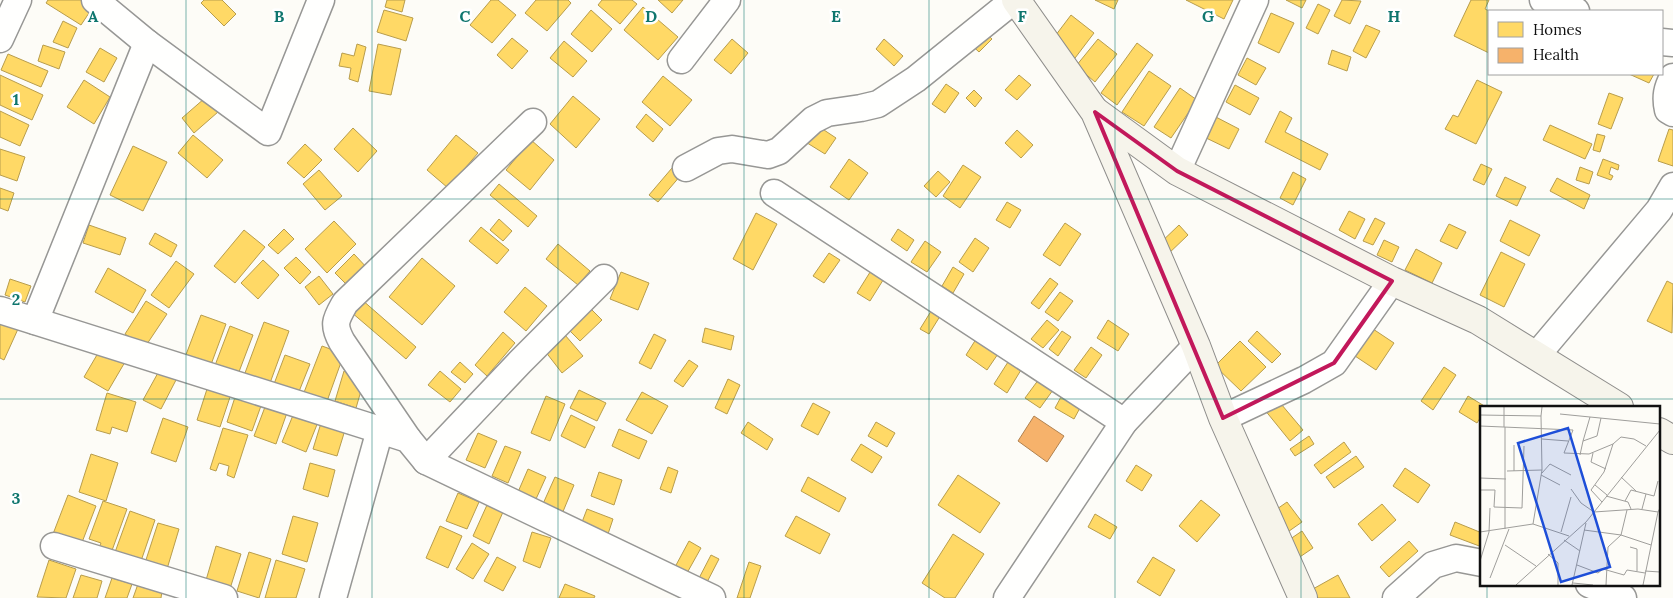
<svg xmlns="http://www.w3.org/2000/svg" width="1673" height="598" viewBox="0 0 1673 598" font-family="Lora,serif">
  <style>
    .homes { fill: #ffd966; stroke: #b89d4c }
    .health { fill: #f6b26b; stroke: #b18250 }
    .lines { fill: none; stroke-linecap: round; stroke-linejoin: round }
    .street-casing { stroke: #979795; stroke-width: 29 }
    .secondary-casing { stroke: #8e8d8b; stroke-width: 30 }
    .street { stroke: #fffffe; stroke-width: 26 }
    .secondary { stroke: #f6f4eb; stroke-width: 28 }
    .marked { fill: none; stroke: #c2185b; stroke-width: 4; stroke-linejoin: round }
    .grid { fill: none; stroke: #0f766e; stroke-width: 1; stroke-opacity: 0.55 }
    .inset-road { fill: none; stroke: #9f9e9b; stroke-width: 1 }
    .view { fill: #1d4ed8; fill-opacity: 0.15; stroke: #1d4ed8; stroke-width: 2.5 }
    .inset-edge { fill: none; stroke: #111; stroke-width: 2.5 }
    .grid-label { font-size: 16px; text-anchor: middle; font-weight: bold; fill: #0f766e; stroke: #fff; stroke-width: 5; stroke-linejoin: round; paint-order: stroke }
  </style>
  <rect width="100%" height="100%" fill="#fdfcf7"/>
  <g class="homes">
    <path d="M48,0h35l10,7 -12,18 -35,-22z"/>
    <path d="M204,0h18l14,14 -12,12 -23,-23z"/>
    <path d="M387,0h18l-3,12 -17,-5z"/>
    <path d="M491,0h7l18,15 -24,28 -22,-18z"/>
    <path d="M536,0h32l3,3 -24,28 -22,-18z"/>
    <path d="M602,0h30l5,4 -17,20 -22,-19z"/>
    <path d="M658,0h25l-11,13z"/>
    <path d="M1095,0h23l-4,9z"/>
    <path d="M1186,0h47l-9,19z"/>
    <path d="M1286,0h20l-4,8z"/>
    <path d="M1342,0l19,1 -11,23 -16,-8z"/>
    <path d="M1471,0h18l-4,9 4,2v42l-35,-17z"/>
    <path d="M1318,4l12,6 -12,24 -12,-6z"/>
    <path d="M643,7l35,30 -20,23 -34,-30z"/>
    <path d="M384,10l29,8 -7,23 -29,-9z"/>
    <path d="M591,10l21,19 -20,23 -21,-18z"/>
    <path d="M1271,13l23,10 -15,30 -21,-10z"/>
    <path d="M1071,15l23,18 -25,33 -23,-18z"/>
    <path d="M63,21l14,7 -9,20 -15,-6z"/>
    <path d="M978,25l14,14 -13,13 -15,-14z"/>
    <path d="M1366,25l14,6 -14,27 -13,-7z"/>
    <path d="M512,38l16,13 -16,18 -15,-14z"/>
    <path d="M732,39l16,14 -17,21 -17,-14z"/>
    <path d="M884,39l19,17 -9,10 -18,-17z"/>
    <path d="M1098,39l19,15 -22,28 -19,-16z"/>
    <path d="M564,41l23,20 -14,16 -23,-19z"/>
    <path d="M1137,43l16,12 -36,50 -16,-12z"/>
    <path d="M357,44l9,3 -8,35 -9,-3 2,-11 -12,-2 3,-13 12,3z"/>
    <path d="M378,44l23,5 -10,46 -22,-4z"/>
    <path d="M43,45l22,7 -6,17 -21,-8z"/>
    <path d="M100,48l17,10 -13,24 -18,-10z"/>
    <path d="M1332,50l19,7 -4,14 -19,-7z"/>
    <path d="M8,54l40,17 -7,16 -40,-17z"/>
    <path d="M1247,58l19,10 -10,17 -18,-10z"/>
    <path d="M1149,71l22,15 -27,40 -22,-14z"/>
    <path d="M1629,74h25l-5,9z"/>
    <path d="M0,75l43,20 -11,25 -32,-15z"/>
    <path d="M1019,75l12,10 -14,15 -12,-10z"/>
    <path d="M663,76l29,24 -22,26 -28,-24z"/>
    <path d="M84,80l26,17 -16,27 -27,-17z"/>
    <path d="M1477,80l25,12 -26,52 -31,-15 8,-14 5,2z"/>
    <path d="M946,84l13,9 -14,20 -13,-9z"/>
    <path d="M1235,85l24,13 -9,17 -24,-13z"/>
    <path d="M1180,88l17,12 -26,38 -17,-11z"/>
    <path d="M974,90l8,8 -7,9 -9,-9z"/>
    <path d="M1609,93l14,5 -12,31 -13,-5z"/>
    <path d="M573,96l27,23 -24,29 -26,-24z"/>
    <path d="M205,98l13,14 -24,21 -12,-15z"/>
    <path d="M0,111l29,14 -9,21 -20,-9z"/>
    <path d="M1280,111l12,7 -7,14 43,22 -8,16 -55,-28z"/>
    <path d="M646,114l17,15 -10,13 -17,-15z"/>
    <path d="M1212,115l27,14 -10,20 -27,-13z"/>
    <path d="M815,124l21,14 -11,16 -21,-13z"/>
    <path d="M1550,125l42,19 -7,15 -42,-19z"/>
    <path d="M353,128l24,23 -19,21 -24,-23z"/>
    <path d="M1669,129l4,1v36l-15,-5z"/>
    <path d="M1017,130l16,15 -12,13 -16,-15z"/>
    <path d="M1597,134l8,2 -5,16 -7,-2z"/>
    <path d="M193,135l30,25 -16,18 -29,-25z"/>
    <path d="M456,135l22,18 -30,35 -21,-18z"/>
    <path d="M531,140l23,20 -24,30 -24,-20z"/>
    <path d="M305,144l17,16 -18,18 -17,-15z"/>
    <path d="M133,146l34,16 -24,49 -33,-16z"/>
    <path d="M0,149l25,8 -8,24 -17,-6z"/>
    <path d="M849,159l19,14 -19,27 -19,-13z"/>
    <path d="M1603,159l16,6 -1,5 -7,-3 -2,7 4,2 -2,4 -14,-5z"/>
    <path d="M1481,164l11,5 -8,16 -11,-5z"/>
    <path d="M963,165l18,12 -21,31 -17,-12z"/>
    <path d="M1580,167l13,5 -4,12 -13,-4z"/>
    <path d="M672,168l9,7 -23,27 -9,-7z"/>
    <path d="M319,170l23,26 -17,14 -22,-26z"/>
    <path d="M938,171l12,11 -14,15 -12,-11z"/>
    <path d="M1293,172l13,7 -13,26 -13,-7z"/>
    <path d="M1505,177l21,10 -9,19 -21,-10z"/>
    <path d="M1557,178l33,17 -6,14 -34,-18z"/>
    <path d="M499,184l38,32 -9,11 -38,-32z"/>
    <path d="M0,188l14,5 -6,18 -8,-3z"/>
    <path d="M1007,202l14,8 -11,18 -14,-8z"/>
    <path d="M1349,211l16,8 -10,20 -16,-9z"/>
    <path d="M756,213l21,11 -24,46 -20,-11z"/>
    <path d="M1375,218l10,5 -12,22 -10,-4z"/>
    <path d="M499,219l13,12 -9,10 -13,-11z"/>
    <path d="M1510,220l30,15 -11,21 -29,-15z"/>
    <path d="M334,221l22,23 -29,29 -22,-24z"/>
    <path d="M1065,223l16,11 -21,32 -17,-11z"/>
    <path d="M1449,224l17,8 -9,17 -17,-8z"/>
    <path d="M89,225l37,13 -6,17 -37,-12z"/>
    <path d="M1179,225l9,10 -22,21 -9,-10z"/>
    <path d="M481,227l28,23 -12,14 -28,-23z"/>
    <path d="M284,229l10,10 -16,15 -10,-9z"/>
    <path d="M898,229l16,11 -7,11 -16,-11z"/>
    <path d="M244,230l21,17 -30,36 -21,-17z"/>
    <path d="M155,233l22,12 -6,12 -22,-13z"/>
    <path d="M975,238l14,10 -16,24 -14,-10z"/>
    <path d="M1384,240l15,7 -7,15 -15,-7z"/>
    <path d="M925,241l16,11 -14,20 -16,-10z"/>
    <path d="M558,244l32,27 -12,14 -32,-26z"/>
    <path d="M1416,249l26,14 -10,20 -27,-13z"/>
    <path d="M1501,252l24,12 -21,43 -24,-12z"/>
    <path d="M829,253l11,7 -16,23 -11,-7z"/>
    <path d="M354,254l15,16 -18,19 -16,-16z"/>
    <path d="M296,257l15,15 -11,12 -16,-16z"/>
    <path d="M422,258l33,28 -33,39 -33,-28z"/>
    <path d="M263,260l16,15 -21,24 -17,-16z"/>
    <path d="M176,261l18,13 -25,34 -18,-13z"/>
    <path d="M953,267l11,7 -11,19 -11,-7z"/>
    <path d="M108,268l38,22 -13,23 -38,-21z"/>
    <path d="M872,269l13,8 -15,24 -13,-8z"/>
    <path d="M621,272l28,11 -11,27 -28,-11z"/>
    <path d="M319,276l14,18 -14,11 -14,-18z"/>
    <path d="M1050,278l8,6 -19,25 -8,-6z"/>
    <path d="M10,279l21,7 -6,16 -20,-7z"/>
    <path d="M1667,281l6,3 -1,49 -25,-12z"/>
    <path d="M525,287l22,19 -21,25 -22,-19z"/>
    <path d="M1060,292l13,9 -15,20 -13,-9z"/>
    <path d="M361,299l55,48 -10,12 -55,-47z"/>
    <path d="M146,301l21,13 -22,33 -20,-13z"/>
    <path d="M585,303l17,17 -22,21 -16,-16z"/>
    <path d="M933,308l9,5 -13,21 -9,-5z"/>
    <path d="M201,315l25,9 -17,46 -25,-10z"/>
    <path d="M1047,320l12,10 -16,18 -12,-9z"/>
    <path d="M1108,320l21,14 -11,17 -21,-13z"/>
    <path d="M0,321l18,8 -14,31 -4,-2z"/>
    <path d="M264,322l25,9 -19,52 -25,-10z"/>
    <path d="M230,326l23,9 -16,42 -23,-9z"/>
    <path d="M705,328l29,8 -3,14 -29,-8z"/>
    <path d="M1373,329l21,14 -18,27 -21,-14z"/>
    <path d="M1062,331l9,6 -13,19 -9,-7z"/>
    <path d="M1257,331l24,23 -9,9 -24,-22z"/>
    <path d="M503,332l12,11 -28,33 -12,-11z"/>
    <path d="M654,334l12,6 -15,29 -12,-6z"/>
    <path d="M565,335l18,21 -21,17 -17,-22z"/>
    <path d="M978,336l22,15 -13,19 -21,-15z"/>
    <path d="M1240,341l26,26 -25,24 -26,-25z"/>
    <path d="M322,346l22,8 -18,50 -23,-9z"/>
    <path d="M1091,347l11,8 -16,23 -12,-8z"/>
    <path d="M101,348l24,14 -17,29 -24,-14z"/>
    <path d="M285,355l25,9 -12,30 -24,-10z"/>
    <path d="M689,360l9,6 -15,21 -9,-6z"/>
    <path d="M460,362l13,12 -8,9 -14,-11z"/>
    <path d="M1008,362l13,8 -14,23 -13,-9z"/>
    <path d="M1444,367l12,8 -23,35 -12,-9z"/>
    <path d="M159,371l17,9 -15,29 -18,-9z"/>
    <path d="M344,371l21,6 -9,31 -21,-7z"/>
    <path d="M440,371l21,18 -11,13 -22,-17z"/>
    <path d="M728,379l12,6 -13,29 -12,-6z"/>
    <path d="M1039,379l14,11 -13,18 -15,-10z"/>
    <path d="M208,386l23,8 -11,33 -23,-7z"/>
    <path d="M579,390l27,13 -9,18 -27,-13z"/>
    <path d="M642,392l26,14 -16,28 -26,-14z"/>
    <path d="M107,393l29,9 -9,30 -15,-5 -2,7 -14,-4z"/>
    <path d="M236,394l26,9 -10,28 -25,-9z"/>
    <path d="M1062,395l19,11 -7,13 -19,-11z"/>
    <path d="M546,396l19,8 -15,37 -19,-8z"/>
    <path d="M1468,396l18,11h-4v8l-5,8 -18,-11z"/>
    <path d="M1276,398l27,32 -13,11 -26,-32z"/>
    <path d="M268,399l21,8 -13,37 -22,-8z"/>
    <path d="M813,403l17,9 -12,23 -17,-9z"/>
    <path d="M296,408l24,9 -14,35 -24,-10z"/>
    <path d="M571,415l24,12 -10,21 -24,-12z"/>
    <path d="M163,418l25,9 -12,35 -25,-9z"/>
    <path d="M748,422l25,17 -6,11 -26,-17z"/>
    <path d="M876,422l19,11 -8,14 -19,-11z"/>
    <path d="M321,423l24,7 -8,26 -24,-7z"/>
    <path d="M223,428l25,7 -14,43 -7,-3 2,-9 -10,-3 -3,8 -6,-2z"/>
    <path d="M619,429l28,12 -8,18 -27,-13z"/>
    <path d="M478,433l19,8 -12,27 -19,-8z"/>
    <path d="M1309,436l5,8 -19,12 -5,-7z"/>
    <path d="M1344,442l7,10 -30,22 -7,-9z"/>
    <path d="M861,444l21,13 -10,16 -21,-13z"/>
    <path d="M505,446l16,6 -13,31 -16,-7z"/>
    <path d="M91,454l27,9 -12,38 -27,-9z"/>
    <path d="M1356,456l8,11 -30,21 -8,-11z"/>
    <path d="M310,463l25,7 -7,27 -25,-8z"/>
    <path d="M1136,465l16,10 -10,16 -16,-10z"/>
    <path d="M668,467l10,4 -7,22 -11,-4z"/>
    <path d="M1405,468l25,17 -12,18 -25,-17z"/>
    <path d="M528,469l18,8 -10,22 -18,-7z"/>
    <path d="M599,472l23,8 -8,25 -23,-9z"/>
    <path d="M958,475l42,28 -20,30 -42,-28z"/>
    <path d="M555,477l19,8 -12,29 -20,-8z"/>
    <path d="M808,477l38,21 -7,14 -38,-21z"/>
    <path d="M458,493l21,9 -12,27 -21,-8z"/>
    <path d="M68,495l28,11 -15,39 -28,-11z"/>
    <path d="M1201,500l19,15 -23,27 -18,-16z"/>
    <path d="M103,501l24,8 -17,47 -13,-4 4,-9 -12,-4z"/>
    <path d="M1287,502l15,20 -20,14 -15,-20z"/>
    <path d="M1382,504l14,16 -24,21 -14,-17z"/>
    <path d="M487,505l16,7 -14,32 -16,-8z"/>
    <path d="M587,509l26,10 -7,21 -27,-10z"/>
    <path d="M130,511l25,9 -15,44 -26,-9z"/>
    <path d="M1095,514l22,13 -7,12 -22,-12z"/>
    <path d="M293,516l25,7 -11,39 -25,-8z"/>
    <path d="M796,516l34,18 -10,20 -35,-18z"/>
    <path d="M1455,522l27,11v14l-32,-12z"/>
    <path d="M158,523l21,6 -12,40h-24z"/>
    <path d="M440,526l22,10 -14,32 -22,-10z"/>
    <path d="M1302,531l11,17 -22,15 -11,-17z"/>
    <path d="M532,532l19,6 -11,30 -17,-7z"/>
    <path d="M953,534l31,20 -29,44h-10l-23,-15z"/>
    <path d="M689,541l12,7 -14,25 -12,-6z"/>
    <path d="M1409,541l9,10 -29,26 -9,-10z"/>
    <path d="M472,543l17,11 -16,25 -17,-10z"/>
    <path d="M216,546l25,8 -13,41 -24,-8z"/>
    <path d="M249,552l22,7 -12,39 -22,-7z"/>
    <path d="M711,555l8,4 -14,27 -8,-4z"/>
    <path d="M497,557l19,10 -13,24 -19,-10z"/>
    <path d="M1153,557l22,13 -15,26 -23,-14z"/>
    <path d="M49,560l27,9 -10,29 -29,-1z"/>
    <path d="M276,560l29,9 -9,29h-31z"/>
    <path d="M749,562l12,4 -11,32h-13z"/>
    <path d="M81,575l21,6 -5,17h-24z"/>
    <path d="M1338,575l12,23h-44l-2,-4z"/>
    <path d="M112,578l20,6 -5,14h-22z"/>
    <path d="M138,584l24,7 -1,7h-28z"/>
    <path d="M565,584l30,12 -1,2h-35z"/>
  </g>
  <path class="health" d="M1034,416l30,20 -17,26 -29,-21z"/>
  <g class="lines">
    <g class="street-casing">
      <g id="street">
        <path d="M95,0l52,43 121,89 53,-132"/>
        <path d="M1543,0l33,11"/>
        <path d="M0,39l18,-39"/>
        <path d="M1662,42l11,1"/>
        <path d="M681,60l46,-60"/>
        <path d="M1673,77c-6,11 -8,20 -5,33l5,3"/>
        <path d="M686,168l32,-17 14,-2 36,6 11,-4 34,-31 14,-7 34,-5 17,-4 38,-25 98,-79"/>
        <path d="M1177,171l78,-171"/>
        <path d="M774,193l350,229"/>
        <path d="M0,310l380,120"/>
        <path d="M35,321l112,-278"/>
        <path d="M1536,356l123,-146 14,-24"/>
        <path d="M1223,418l81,-38 30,-17 58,-82"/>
        <path d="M408,439l-66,-97c-10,-18 -6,-23 3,-39l188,-181"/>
        <path d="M426,461l94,-99 84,-84"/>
        <path d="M54,546l170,52"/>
        <path d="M1589,584l34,14"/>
        <path d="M333,598l47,-168 28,9 18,22 286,137"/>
        <path d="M1007,598l117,-176 72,-76"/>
        <path d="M1396,598l37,-33 23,-7 26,5"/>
      </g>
    </g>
    <g class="secondary-casing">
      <g id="secondary">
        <path d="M1016,0l79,112 101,234 27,72 80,180"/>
        <path d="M1096,112l81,59 215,110 86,39 141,87"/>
        <path d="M1659,432l14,8"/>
      </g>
    </g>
    <use href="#street" class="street"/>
    <use href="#secondary" class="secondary"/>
  </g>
  <path class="marked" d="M1095,112l82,59 215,110 -58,82 -111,55z"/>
  <path class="grid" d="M186,0v598M372,0v598M558,0v598M744,0v598M929,0v598M1115,0v598M1301,0v598M1487,0v407M0,199h1673M0,399h1673M1487,584v14"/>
  <g transform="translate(1480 406)">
    <rect width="180" height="180" fill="#fdfcf7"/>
    <path class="inset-road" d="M80,8l30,3 -7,24M0,9l61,1 1,-9M61,10l1,54M110,11l70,7M0,20l93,4 -9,23 25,1 24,-10 8,-7 13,2 12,7M24,21v-20M62,33l26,2M34,39v26M113,47l-2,9 15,7M100,49l3,-14 14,-5 4,-18M27,65l35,-1 -9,54M62,67l8,-9 21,11M61,69l19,10M141,71l15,14M0,72l26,1M115,79l12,10M91,83l10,14 13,9 44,-3 20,3 2,-4M0,84h15l-1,17 28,1 2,-62M126,90l22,6 3,7M145,95l6,-11 23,6 4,-15M122,96l-11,-12 13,-18 9,-28M162,103l4,-15M25,123v-102M104,124l37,5 6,-25M0,126l53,-8 36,12M81,126l10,-35M84,134l16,11M25,139l31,21M150,141l7,2v22M68,148l10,9v22M0,155l9,-29 1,-24M97,159l21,8 5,-4 21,6 3,-5 18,3M165,165l15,1M10,172l19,-49M93,177l20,2M36,179l70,-63 74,-92M92,179l14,-62M126,179l2,-38 13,-12 30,10M163,179l15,-73"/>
    <path class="view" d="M88,22l42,139 -49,15 -43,-139z"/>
    <rect width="180" height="180" class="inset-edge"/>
  </g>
  <g class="grid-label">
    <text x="93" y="22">A</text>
    <text x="279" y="22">B</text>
    <text x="465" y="22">C</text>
    <text x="651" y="22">D</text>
    <text x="836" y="22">E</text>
    <text x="1022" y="22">F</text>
    <text x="1208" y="22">G</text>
    <text x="1394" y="22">H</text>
    <text x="16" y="105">1</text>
    <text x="16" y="305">2</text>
    <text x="16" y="504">3</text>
  </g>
  <rect x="1488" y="10" width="175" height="65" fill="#ffffff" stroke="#a0a0a0"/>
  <rect x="1498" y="22" width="25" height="15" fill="#ffd966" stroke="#a0a0a0"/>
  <text x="1533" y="35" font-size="15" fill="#111111">Homes</text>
  <rect x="1498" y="48" width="25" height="15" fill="#f6b26b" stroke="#a0a0a0"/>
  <text x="1533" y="60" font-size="15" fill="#111111">Health</text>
</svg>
